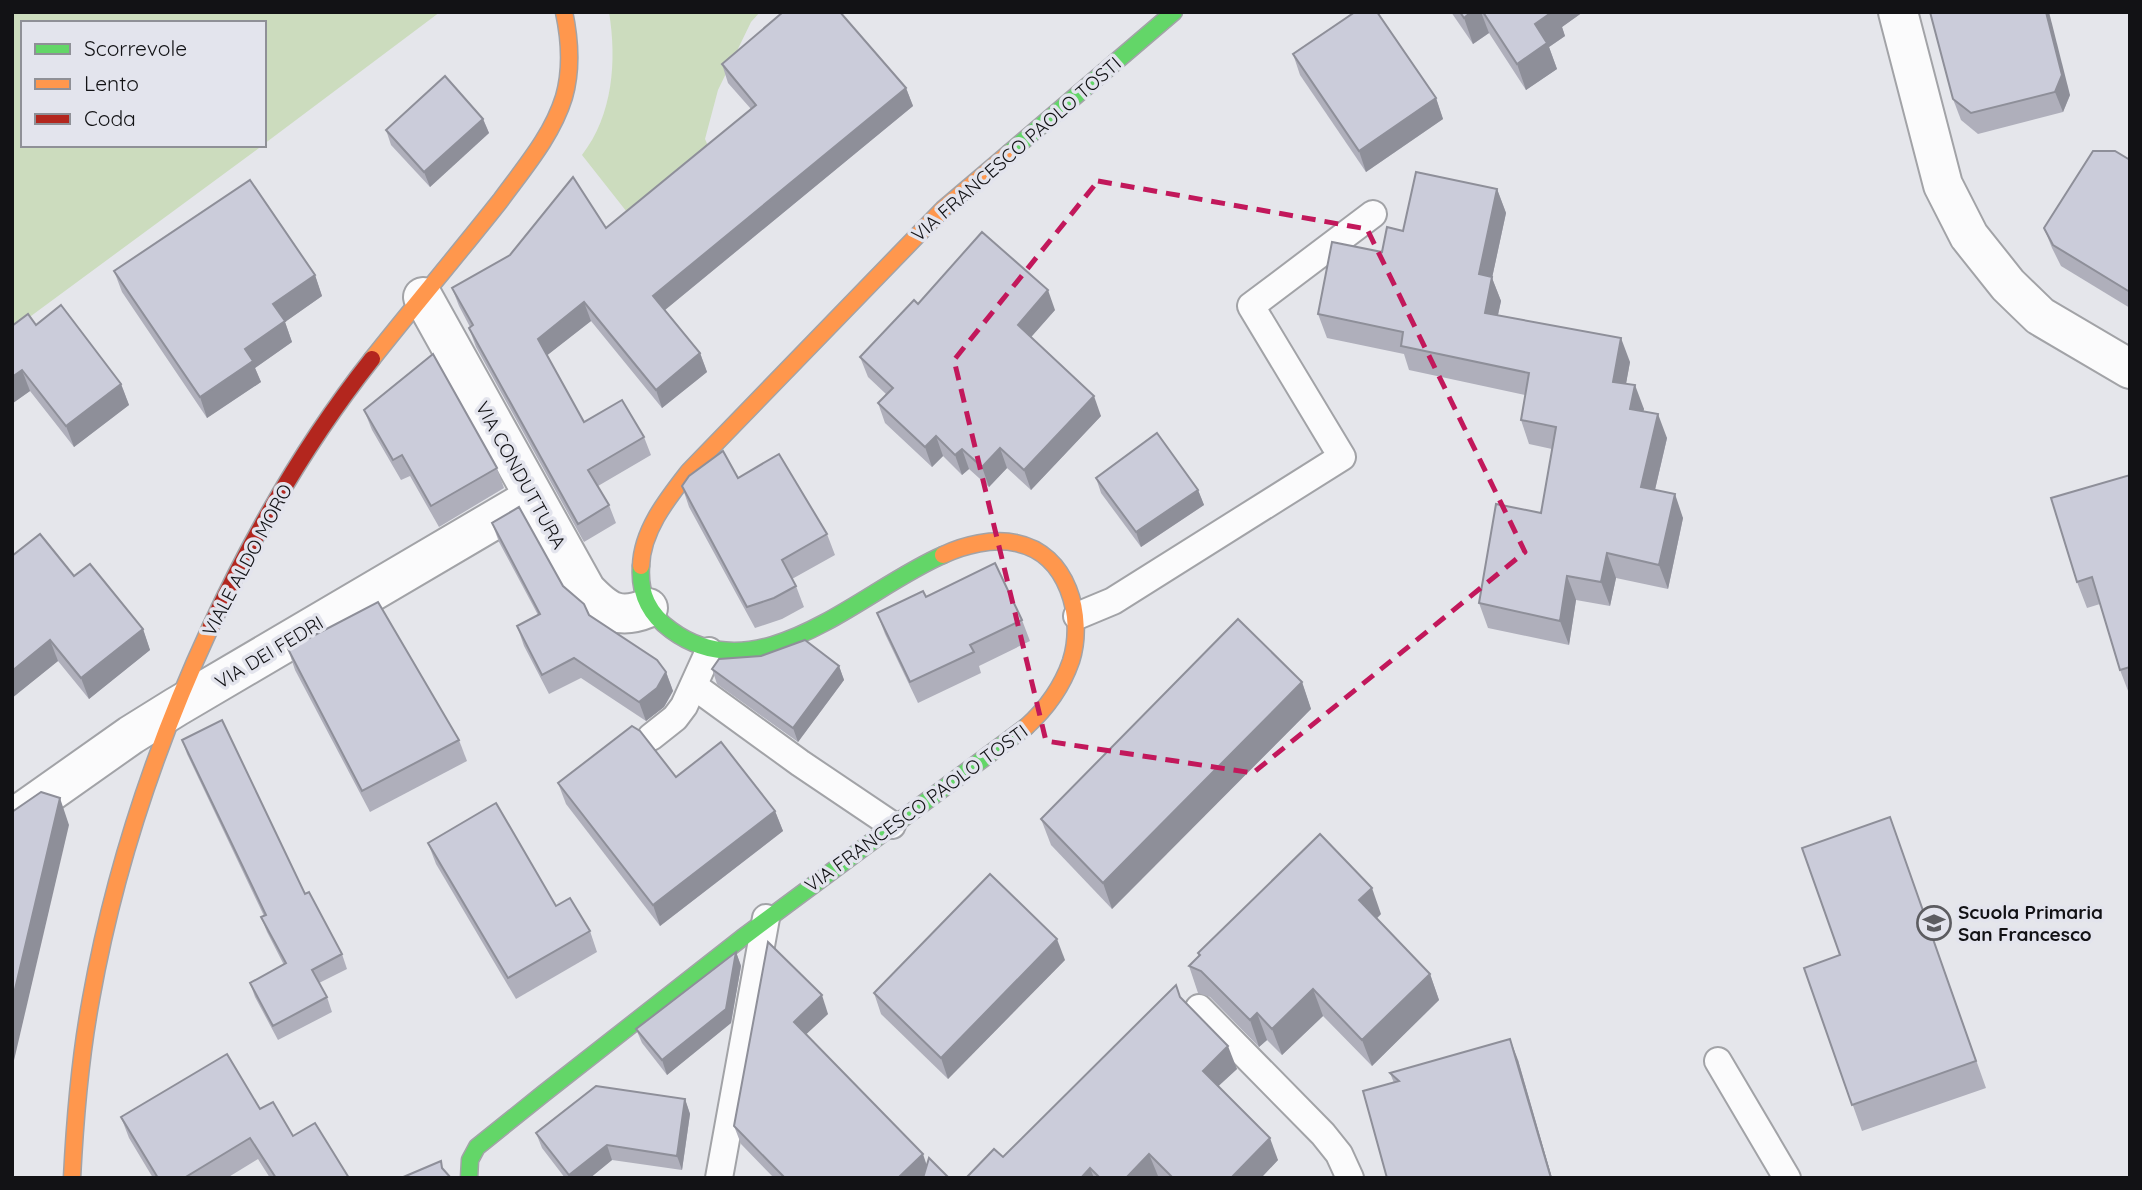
<svg xmlns="http://www.w3.org/2000/svg" width="2142" height="1190" viewBox="0 0 2142 1190" font-family="Quicksand,sans-serif">
  <style>
    .green { fill: #ccdcbe }
    .lines { fill: none; stroke-linecap: round; stroke-linejoin: round }
    .lane-casing { stroke: #a2a3a7; stroke-width: 30 }
    .street-casing { stroke: #a2a3a7; stroke-width: 42 }
    .fast-casing { stroke: #a2a3a7; stroke-width: 19 }
    .slow-casing { stroke: #a2a3a7; stroke-width: 19 }
    .jam-casing { stroke: #a2a3a7; stroke-width: 19 }
    .lane { stroke: #fbfbfc; stroke-width: 26 }
    .street { stroke: #fbfbfc; stroke-width: 38 }
    .fast { stroke: #63d668; stroke-width: 16 }
    .slow { stroke: #ff974d; stroke-width: 16 }
    .jam { stroke: #b3261e; stroke-width: 16 }
    .wall { fill: #afafbb }
    .shaded-wall { fill: #8e8f99 }
    .building { fill: #cbccda; stroke: #8e8f99; stroke-width: 2 }
    .marked { fill: none; stroke: #c2185b; stroke-width: 5; stroke-dasharray: 14 9; stroke-linejoin: round }
    .labels { text-anchor: middle; dominant-baseline: central; stroke-width: 7; stroke-linejoin: round; paint-order: stroke }
    .street-label { font-size: 19px; fill: #121215; stroke: #e3e4ed }
    .poi-label { font-size: 19px; font-weight: bold; fill: #121215; stroke: #e3e4ed; text-anchor: start }
  </style>
  <rect width="100%" height="100%" fill="#e5e6eb"/>
  <g class="green">
    <path d="M12,12h428l-176,132v-121h-241v122h240l-251,185z"/>
    <path d="M609,12h151l-9,10 -33,68 -13,49 7,16 -78,66 -52,-66c31,-40 35,-94 27,-143z"/>
  </g>
  <g class="lines">
    <g class="lane-casing">
      <g id="lane">
        <path d="M1077,616l36,-15 229,-144 -91,-151 122,-92"/>
        <path d="M694,686l106,77 92,62"/>
        <path d="M651,737l24,-19 9,-12 25,-55"/>
        <path d="M1199,1008l124,126 16,20 11,24"/>
        <path d="M1718,1061l69,117"/>
        <path d="M719,1178l47,-260"/>
      </g>
    </g>
    <g class="street-casing">
      <g id="street">
        <path d="M1898,12l45,173 26,51 39,49 32,31 90,53"/>
        <path d="M423,297l163,293c21,22 33,30 62,18"/>
        <path d="M12,819l119,-84 45,-28 357,-210"/>
      </g>
    </g>
    <g class="fast-casing">
      <g id="fast">
        <path d="M1009,153l165,-141"/>
        <path d="M641,566c-2,28 8,48 30,64 89,66 192,-41 272,-75"/>
        <path d="M469,1178l1,-18 7,-13 66,-53 199,-156 284,-211"/>
      </g>
    </g>
    <g class="slow-casing">
      <g id="slow">
        <path d="M372,359c42,-53 86,-105 128,-158 24,-33 52,-65 64,-104 8,-28 6,-57 0,-85"/>
        <path d="M943,555c21,-10 50,-17 73,-12 52,10 69,74 55,118 -9,26 -25,48 -45,66"/>
        <path d="M641,566c1,-36 27,-68 48,-95l254,-262 66,-56"/>
        <path d="M72,1178c3,-60 8,-120 19,-179 23,-129 65,-254 120,-373"/>
      </g>
    </g>
    <g class="jam-casing">
      <path id="jam" d="M211,626c44,-95 96,-185 161,-267"/>
    </g>
    <use href="#lane" class="lane"/>
    <use href="#street" class="street"/>
    <use href="#fast" class="fast"/>
    <use href="#slow" class="slow"/>
    <use href="#jam" class="jam"/>
  </g>
  <g class="wall">
    <path d="M1451,12h132l-21,15 3,9 -16,11 8,22 -31,21 -37,-57 -16,11z"/>
    <path d="M1930,12l140,83 -7,17 -85,22 -17,-14 -8,-21z"/>
    <path d="M1293,54l143,44 7,21 -77,53 -66,-97z"/>
    <path d="M722,64l184,24 7,18 -248,204 35,43 7,19 -45,36 -71,-87 -44,34 37,67 60,15 7,18 -53,31 11,19 7,18 -32,19 -108,-195 -7,-19 1,-1 -11,-21 -7,-18 154,-60 145,-119 -23,-26z"/>
    <path d="M483,119l6,14 -59,54 -39,-42 -5,-15z"/>
    <path d="M2130,160v148l-69,-42 -9,-18 -8,-20z"/>
    <path d="M1497,189l9,24 -14,65 9,23 -3,14 132,47 -4,21 18,26 -1,2 24,27 -12,52 28,28 -15,71 -52,-11 -6,28 -34,-6 -7,45 -81,-17 -9,-25 62,-90 11,-64 -23,-5 -8,-24 4,-25 -116,-25 -5,-16 -77,-16 -9,-24 64,-62z"/>
    <path d="M114,271l201,4 7,21 -37,26 7,20 -37,26 6,14 -54,36 -85,-126z"/>
    <path d="M918,304l137,6 -24,27 70,79 -70,74 -24,-22 -18,19 -20,-18 -7,6 -19,-19 -11,11 -47,-44 -7,-20 8,-9 -18,-17 -8,-20z"/>
    <path d="M36,325l85,59 8,21 -55,42 -44,-56 -17,12h-1v-77z"/>
    <path d="M364,410l133,58 7,20 -65,39 -29,-51 -9,4 -29,-50z"/>
    <path d="M2130,475v221l-10,-26 -20,-66 -13,4 -10,-26z"/>
    <path d="M738,478l89,56 8,21 -43,24 4,7 8,21 -22,12 -27,9 -66,-121 -7,-21z"/>
    <path d="M1096,478l102,12 6,15 -63,42 -40,-54z"/>
    <path d="M492,523l71,63 26,29 77,57 7,19 -9,16 -18,14 -65,-43 -32,16 -25,-48 -7,-20 21,-11 -39,-73z"/>
    <path d="M12,556l62,20 69,53 7,21 -61,49 -31,-38 -46,37z"/>
    <path d="M926,597l96,23 8,21 -51,25 2,7 -63,30 -33,-69 -8,-21z"/>
    <path d="M288,649l171,91 8,21 -97,51 -75,-142z"/>
    <path d="M761,656l78,10 5,14 -46,62 -81,-58 -5,-15z"/>
    <path d="M1302,682l9,27 -199,200 -61,-64 -10,-26z"/>
    <path d="M182,740l123,154 37,60 5,15 -28,14 8,14 5,15 -54,28 -23,-43 -5,-14 34,-18 -17,-33 -6,-15 3,-1 -77,-162z"/>
    <path d="M676,777l99,34 8,20 -123,95 -94,-122 -8,-21z"/>
    <path d="M1890,817l96,271 -124,43 -58,-163 36,-13z"/>
    <path d="M428,843l162,88 7,21 -81,47 -80,-135z"/>
    <path d="M1381,914l-5,5 54,55 9,26 -67,66 -49,-50 -41,39 -15,-15 -8,7 -49,-50 -12,-4 -9,-27 10,-10 -1,-3z"/>
    <path d="M768,942l60,72 -22,20 121,131 22,13h-175l-33,-34 -7,-18z"/>
    <path d="M736,952l5,14 -10,57 -64,52 -25,-32 -6,-14z"/>
    <path d="M1065,960l-117,119 -67,-65 -7,-21z"/>
    <path d="M1180,997l57,72 -19,17 60,74 -17,18h-102l-1,-2 -2,2h-190l37,-21z"/>
    <path d="M1518,1060l34,118h-165l7,-95 -4,-10z"/>
    <path d="M685,1099l5,15 -8,56 -70,-10 -22,18h-25l-23,-30 -6,-15z"/>
    <path d="M260,1109l89,69h-79l-12,-19 -31,19h-74l-24,-40 -8,-21z"/>
  </g>
  <g class="shaded-wall">
    <path d="M1471,12h10l8,21 -16,11 -9,-26z"/>
    <path d="M1552,12h31l-21,15 3,9 -16,11 8,22 -31,21 -9,-26 18,-40z"/>
    <path d="M2046,12h3l21,83 -7,17 -8,-20z"/>
    <path d="M906,88l7,18 -253,208 -7,-18z"/>
    <path d="M1436,98l7,21 -77,53 -7,-21z"/>
    <path d="M483,119l6,14 -59,54 -6,-15z"/>
    <path d="M1497,189l9,24 -14,65 9,23 -8,36 -8,-24 -6,-39z"/>
    <path d="M315,275l7,21 -37,26 7,20 -37,26 6,14 -54,36 -7,-21 45,-48 28,-45z"/>
    <path d="M1048,290l7,20 -30,34 -7,-19z"/>
    <path d="M584,302l7,19 -46,36 -7,-18z"/>
    <path d="M1621,338l9,24 -8,44 -9,-24z"/>
    <path d="M700,353l7,19 -45,36 -6,-18z"/>
    <path d="M22,370l8,21 -17,12 -1,-26z"/>
    <path d="M121,384l8,21 -55,42 -8,-21z"/>
    <path d="M1635,385l9,24 -6,24 -8,-24z"/>
    <path d="M1094,396l7,20 -70,74 -7,-20z"/>
    <path d="M1658,414l9,24 -17,73 -9,-24z"/>
    <path d="M936,436l7,20 -11,11 -7,-20z"/>
    <path d="M1000,448l7,20 -18,19 -7,-20z"/>
    <path d="M962,449l7,20 -7,6 -7,-20z"/>
    <path d="M1198,490l6,15 -63,42 -5,-15z"/>
    <path d="M1675,494l8,24 -15,71 -9,-24z"/>
    <path d="M1607,553l9,25 -6,28 -9,-24z"/>
    <path d="M1567,576l9,24 -7,45 -9,-24z"/>
    <path d="M143,629l7,21 -61,49 -8,-21z"/>
    <path d="M50,640l8,21 -46,37v-27z"/>
    <path d="M839,666l5,14 -46,62 -5,-14z"/>
    <path d="M666,672l7,19 -9,16 -18,14 -7,-19z"/>
    <path d="M1302,682l9,27 -199,200 -9,-26z"/>
    <path d="M60,798l9,27 -57,244v-67z"/>
    <path d="M775,811l8,20 -123,95 -7,-21z"/>
    <path d="M1372,888l9,26 -13,13 -9,-27z"/>
    <path d="M1057,939l8,21 -117,119 -7,-21z"/>
    <path d="M736,952l5,14 -10,57 -64,52 -5,-15z"/>
    <path d="M1430,974l9,26 -67,66 -10,-26z"/>
    <path d="M1313,989l10,27 -41,39 -10,-26z"/>
    <path d="M822,995l6,19 -28,26 -6,-18z"/>
    <path d="M1257,1013l10,27 -8,7 -9,-27z"/>
    <path d="M1510,1039l8,21 34,118h-1z"/>
    <path d="M1228,1046l9,23 -26,24 -8,-22z"/>
    <path d="M685,1099l5,15 -8,56 -5,-14z"/>
    <path d="M1270,1138l8,22 -17,18h-30z"/>
    <path d="M607,1145l5,15 -22,18h-20l-1,-3z"/>
    <path d="M923,1154l6,18 -6,6h-25z"/>
    <path d="M1149,1154l9,22 -2,2h-30z"/>
    <path d="M1090,1168l4,10h-13z"/>
  </g>
  <g class="building">
    <path d="M783,12h57l66,76 -253,208 47,57 -44,37 -72,-88 -46,37 46,83 38,-22 22,37 -56,33 21,35 -31,19 -109,-196 4,-3 -21,-37 58,-33 63,-78 33,51 150,-123 -34,-41z"/>
    <path d="M1355,12h22l59,86 -77,53 -66,-97z"/>
    <path d="M1460,12h11l-7,6z"/>
    <path d="M1483,12h69l-17,12 12,19 -30,21z"/>
    <path d="M1930,12h116l16,63 -7,17 -84,21 -18,-14z"/>
    <path d="M445,76l38,43 -59,53 -38,-42z"/>
    <path d="M2093,151h22l15,9v132l-77,-47 -9,-17z"/>
    <path d="M1416,172l81,17 -18,85 13,3 -7,36 136,25 -8,44 22,3 -5,24 28,5 -17,73 34,7 -16,71 -52,-12 -6,29 -34,-6 -7,45 -81,-18 17,-99 45,9 15,-86 -35,-7 8,-47 -128,-27 2,-14 -85,-18 14,-72 50,10 5,-25 16,4z"/>
    <path d="M250,180l65,95 -42,29 12,17 -40,28 8,12 -53,36 -86,-126z"/>
    <path d="M982,232l66,58 -30,35 76,71 -70,74 -24,-22 -18,19 -20,-18 -7,6 -19,-19 -11,11 -47,-44 15,-15 -33,-31 54,-57 4,4z"/>
    <path d="M61,305l60,79 -55,42 -44,-56 -10,7v-51l16,-12 8,11z"/>
    <path d="M433,354l64,114 -66,38 -29,-51 -9,5 -29,-50z"/>
    <path d="M1157,433l41,57 -62,42 -40,-54z"/>
    <path d="M723,451l15,27 41,-24 48,80 -45,26 14,26 -22,12 -27,9 -65,-121 7,-10z"/>
    <path d="M2130,475v192l-10,3 -28,-93 -15,5 -26,-84z"/>
    <path d="M519,507l44,79 21,18 5,11 68,45 9,12 -9,16 -18,14 -65,-44 -32,17 -25,-49 23,-12 -48,-91z"/>
    <path d="M40,534l34,42 16,-12 53,65 -62,49 -31,-38 -38,31v-115z"/>
    <path d="M995,563l27,57 -52,25 4,7 -64,30 -33,-69 46,-22 3,6z"/>
    <path d="M378,602l81,138 -97,51 -74,-142z"/>
    <path d="M1238,619l64,63 -199,201 -62,-64z"/>
    <path d="M805,640l34,26 -46,62 -81,-59 7,-10 42,-3z"/>
    <path d="M222,720l83,174 4,-2 33,62 -30,16 15,27 -54,29 -23,-43 36,-20 -25,-46 5,-2 -84,-175z"/>
    <path d="M632,726l8,5 36,46 45,-35 54,69 -122,94 -95,-122z"/>
    <path d="M41,792l19,6 -48,204v-190z"/>
    <path d="M496,803l60,103 14,-8 20,33 -82,47 -80,-135z"/>
    <path d="M1890,817l86,244 -124,44 -48,-137 36,-13 -38,-107z"/>
    <path d="M1320,834l52,54 -13,12 71,74 -68,66 -49,-51 -41,40 -15,-16 -7,7 -49,-49 -12,-5 11,-11 -2,-2z"/>
    <path d="M990,874l67,65 -116,119 -67,-65z"/>
    <path d="M768,942l54,53 -28,27 129,132 -25,24h-113l-51,-52z"/>
    <path d="M736,952l-10,57 -64,51 -26,-31z"/>
    <path d="M1176,985l4,12 48,49 -25,25 67,67 -39,40h-58l-24,-24 -23,24h-26l-10,-10 -9,10h-115l28,-29 9,8z"/>
    <path d="M1510,1039l41,139h-164l-24,-87 36,-10 -9,-8z"/>
    <path d="M227,1054l33,55 13,-7 20,34 22,-13 34,55h-73l-26,-40 -66,40h-26l-37,-61z"/>
    <path d="M596,1086l89,13 -8,57 -70,-11 -38,30 -33,-42z"/>
    <path d="M929,1158l20,20h-26z"/>
    <path d="M441,1161l1,7 9,10h-50z"/>
  </g>
  <path class="marked" d="M1098,181l269,48 158,323 -272,221 -207,-32 -92,-381z"/>
  <defs>
    <g id="school-ring" transform="scale(1.75)"><circle r="9.5" fill="#e3e4ed" stroke="#5c5c60" stroke-width="1.5"/><path d="M0-5L7-2L0 1L-7-2ZM-4 1L0 2.5L4 1V4Q0 6-4 4Z" fill="#5c5c60"/></g>
  </defs>
  <g fill-rule="evenodd">
    <use href="#school-ring" x="1934" y="923"/>
  </g>
  <g class="labels">
    <g class="street-label">
      <text transform="translate(1016 149) rotate(-41)">VIA FRANCESCO PAOLO TOSTI</text>
      <text transform="translate(521 475) rotate(61)">VIA CONDUTTURA</text>
      <text transform="translate(247 560) rotate(-62)">VIALE ALDO MORO</text>
      <text transform="translate(269 652) rotate(-31)">VIA DEI FEDRI</text>
      <text transform="translate(916 808) rotate(-36)">VIA FRANCESCO PAOLO TOSTI</text>
    </g>
    <g class="poi-label">
      <text x="1958" y="912">Scuola Primaria<tspan x="1958" dy="22">San Francesco</tspan></text>
    </g>
  </g>
  <rect width="2142" height="1190" fill="none" stroke="#121215" stroke-width="28"/>
  <rect x="21" y="21" width="245" height="126" fill="#e3e4ed" stroke="#8f9097" stroke-width="2"/>
  <rect x="35" y="44" width="35" height="10" fill="#63d668" stroke="#8f9097" stroke-width="2"/>
  <text x="84" y="56" font-size="21" fill="#121215">Scorrevole</text>
  <rect x="35" y="79" width="35" height="10" fill="#ff974d" stroke="#8f9097" stroke-width="2"/>
  <text x="84" y="91" font-size="21" fill="#121215">Lento</text>
  <rect x="35" y="114" width="35" height="10" fill="#b3261e" stroke="#8f9097" stroke-width="2"/>
  <text x="84" y="126" font-size="21" fill="#121215">Coda</text>
</svg>
